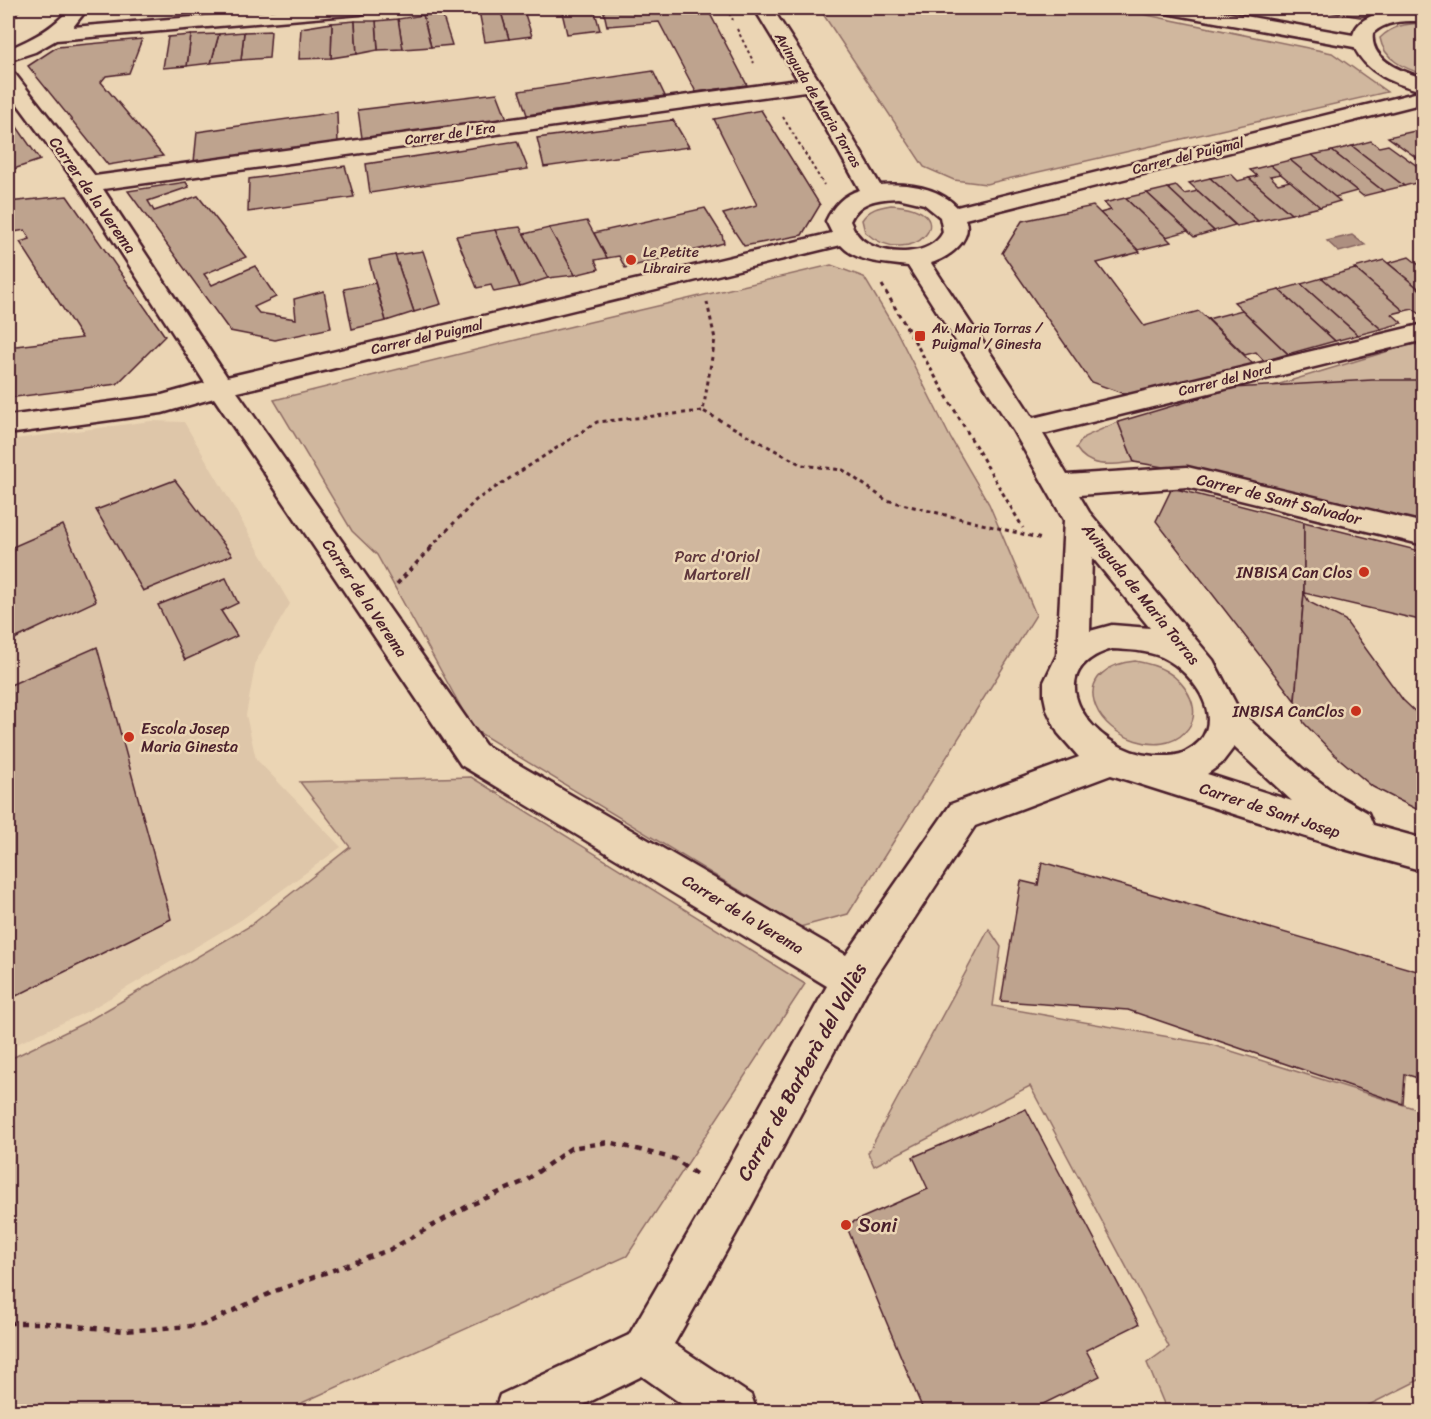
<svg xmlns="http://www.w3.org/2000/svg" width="1431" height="1419" viewBox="0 0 1431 1419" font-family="Sriracha,sans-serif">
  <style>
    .built { fill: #dec6a9 }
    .green { fill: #d0b79e; stroke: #8d6b64; stroke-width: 1.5 }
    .water { fill: #ad8f80; stroke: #85625e; stroke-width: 1.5 }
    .building { fill: #bea38e; stroke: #4a1f2b; stroke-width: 1.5 }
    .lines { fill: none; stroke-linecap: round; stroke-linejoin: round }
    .street-casing { stroke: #4a1f2b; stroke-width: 5 }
    .path-far3 { stroke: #4a1f2b; stroke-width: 2; stroke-dasharray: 3 3; stroke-linecap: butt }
    .path-far2 { stroke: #4a1f2b; stroke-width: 3; stroke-dasharray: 4 4; stroke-linecap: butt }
    .path-far1 { stroke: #4a1f2b; stroke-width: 4; stroke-dasharray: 4.5 4.5; stroke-linecap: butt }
    .path { stroke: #4a1f2b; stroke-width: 4.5; stroke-dasharray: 6 6; stroke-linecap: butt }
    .street { fill: #ebd5b4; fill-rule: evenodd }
    .poi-dot { fill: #c8321e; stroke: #ebd5b4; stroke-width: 2 }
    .labels { text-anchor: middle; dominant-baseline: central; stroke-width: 5; stroke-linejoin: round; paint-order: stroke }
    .far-street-label { font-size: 14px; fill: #4a1f2b; stroke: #ebd5b4 }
    .far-poi-label { font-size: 14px; fill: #4a1f2b; stroke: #ebd5b4; text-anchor: start }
    .street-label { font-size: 16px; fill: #4a1f2b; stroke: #ebd5b4 }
    .park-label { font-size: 16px; fill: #5e363c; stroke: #ebd5b4 }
    .poi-label { font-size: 16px; fill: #4a1f2b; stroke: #ebd5b4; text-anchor: end }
    .near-street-label { font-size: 20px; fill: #4a1f2b; stroke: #ebd5b4 }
    .near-poi-label { font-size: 20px; fill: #4a1f2b; stroke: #ebd5b4; text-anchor: start }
  </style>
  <rect width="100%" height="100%" fill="#ebd5b4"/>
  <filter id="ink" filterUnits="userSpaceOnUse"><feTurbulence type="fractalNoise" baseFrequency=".0167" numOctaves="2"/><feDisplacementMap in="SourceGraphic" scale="12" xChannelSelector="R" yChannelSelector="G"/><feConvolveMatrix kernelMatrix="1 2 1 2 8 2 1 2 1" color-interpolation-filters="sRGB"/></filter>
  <g filter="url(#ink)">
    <path class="built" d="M151,421l33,1 106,182 -34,57 -10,54 10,44 85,88 -100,73 -153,91 -80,37v-608z"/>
    <g class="green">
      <path d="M819,8h294l219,45 55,39 -401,92 -32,-4 -30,-13z"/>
      <path d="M1423,23h1l-1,51c-19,-6 -39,-14 -43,-36 13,-13 26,-14 43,-15z"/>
      <path d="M891,205c78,4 21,69 -26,27l-3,-12c7,-11 17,-13 29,-15z"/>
      <path d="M831,265l33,12 33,55 54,107 38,65 47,111 -188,299 -48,13 -327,-198 -96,-174 -25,-24 -78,-131 282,-70z"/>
      <path d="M1412,344l11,2v34l-150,6z"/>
      <path d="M1118,422l16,40c-23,3 -45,7 -58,-14l8,-11z"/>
      <path d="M1135,661c11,2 21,4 31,10 20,11 39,41 19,61 -25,26 -77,5 -89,-25 -12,-29 14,-44 39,-46z"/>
      <path d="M471,777l334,207 -178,272 -343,155h-276v-351l78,-38 164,-96 100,-79 -50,-65z"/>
      <path d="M989,929l12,18 -8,59 216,38 214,67v267l-66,33h-190l-20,-48 22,-16 -139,-261 -156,80 -6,-13z"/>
    </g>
    <path class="water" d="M1352,235l13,10 -26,7 -12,-11z"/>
    <g class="building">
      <path d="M523,8l9,28 -23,3 -9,-30z"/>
      <path d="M561,8h33l6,22 -33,4z"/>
      <path d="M603,8h104l40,77 -51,7 -37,-70 -52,4z"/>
      <path d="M1305,8h111l-56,9z"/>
      <path d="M500,9l9,30 -24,3 -6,-31z"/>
      <path d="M442,14l10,31 -21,2 -8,-32z"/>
      <path d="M423,15l8,32 -28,2 -5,-30z"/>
      <path d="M398,19l5,30 -25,1 -2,-29z"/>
      <path d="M355,21l2,33 -26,4 1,-35z"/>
      <path d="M355,21h21l2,29 -21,4z"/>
      <path d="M332,23l-1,35 -32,1 2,-31z"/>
      <path d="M271,31l-2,27 -28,2 3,-28z"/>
      <path d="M244,32l-3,28 -30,3 8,-29z"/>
      <path d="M219,34l-8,29 -24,3 4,-31z"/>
      <path d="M191,35l-4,31 -24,2 5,-31z"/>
      <path d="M142,39l-13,34 -23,3 -5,6 62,74 -55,9 -80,-99 29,-19z"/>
      <path d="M653,71l12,25 -138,19 -8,-24z"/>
      <path d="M497,93l10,26 -145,19 -4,-28z"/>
      <path d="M761,110l59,95 -18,30 -58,11 -21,-32 34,-9 -43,-86z"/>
      <path d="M337,112l1,32 -144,18 3,-30z"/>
      <path d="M8,114l32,46 -32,11z"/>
      <path d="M673,120l16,27 -145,20 -7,-29z"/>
      <path d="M1424,129v34l-36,-26z"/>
      <path d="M517,141l11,28 -158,24 -4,-29z"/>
      <path d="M1371,141l8,6 9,-2 36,26v10l-20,5 -52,-40z"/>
      <path d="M1352,146l52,40 -21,5 -51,-40z"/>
      <path d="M1332,151l51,40 -20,5 -51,-41z"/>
      <path d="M1312,155l45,36 -22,6 -45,-37z"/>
      <path d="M1290,160l45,37 5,4 -20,6 -50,-42z"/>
      <path d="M1270,165l11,9 -11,2 8,8 12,-3 30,26 -29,7 -42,-36 8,-2 -7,-6z"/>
      <path d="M345,166l9,31 -106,15 1,-33z"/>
      <path d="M1231,174l7,7 11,-3 42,36 -33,7 -48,-43z"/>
      <path d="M1210,178l48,43 -21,5 -48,-43z"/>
      <path d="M186,182l3,5 -41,14 6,10 44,-15 48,61 -42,17 8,11 43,-19 21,31 -22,10 5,6 37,6 -2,-20 30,-8 7,37 -56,12 -45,-9 -102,-140z"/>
      <path d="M1176,186l8,8 14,-3 37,34 -21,6 -46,-43z"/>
      <path d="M1168,188l46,43 -20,6 -47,-44z"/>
      <path d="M1147,193l41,38 -22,6 -41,-39z"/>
      <path d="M67,196l98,140 -48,48 -109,14v-51l74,-9 -62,-96 10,-3 -5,-9 -17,3v-31z"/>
      <path d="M1125,198l41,39 5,5 -33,8 -38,-37 11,-3 -7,-7z"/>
      <path d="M1093,206l47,46 -43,11 47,63 55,-15 54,53 -120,33 -42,-15 -89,-129 20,-32z"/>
      <path d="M705,208l17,27 2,8 -99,25 -6,-12 -12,2 -13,-25z"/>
      <path d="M587,221l20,37 -12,2 4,9 -24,6 -26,-47z"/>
      <path d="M520,227l28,51 -28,9 -25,-57z"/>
      <path d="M549,228l26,47 -27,3 -24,-44z"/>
      <path d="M495,230l25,57 -26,5 -3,-7 -14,3 -21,-52z"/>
      <path d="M423,251l18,53 -27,8 -19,-57z"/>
      <path d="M395,255l19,57 -28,9 -17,-61z"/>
      <path d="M1409,257l15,12v24l-36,-30z"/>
      <path d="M1384,260l40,33v24l-11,-8 -9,2 -50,-43z"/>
      <path d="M1355,269l49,42 -12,3 10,9 -21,6 -59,-51z"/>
      <path d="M1322,278l59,51 -23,6 -57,-51z"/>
      <path d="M375,283l11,38 -34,8 -8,-40z"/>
      <path d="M1301,284l57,51 -23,6 -56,-51z"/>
      <path d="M1279,290l56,51 -47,13 -54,-52z"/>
      <path d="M1242,310l46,44 -24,7 -8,-9 -11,3 -37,-36z"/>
      <path d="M1372,380h52v145l-238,-54 -52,-9 -16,-40 115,-34z"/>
      <path d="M175,480l57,75 -89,36 -47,-81z"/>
      <path d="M1172,488l132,34v71l-9,108 -139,-180z"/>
      <path d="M1304,522l120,30v69l-120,-28z"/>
      <path d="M63,525l33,76 -88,41v-93z"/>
      <path d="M226,578l12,25 -17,8 16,25 -52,24 -27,-55z"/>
      <path d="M1304,593l5,9 36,18 58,80 21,20v93l-51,-26 -38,-32 -31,-32 -9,-22z"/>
      <path d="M97,647l74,272 -163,81v-314z"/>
      <path d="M1042,862l382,111v107l-19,-6 -2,30 -275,-94 -127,-9 20,-120 17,4z"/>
      <path d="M1026,1109l113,215 -53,26 14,26 -73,36h-103l-78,-187 82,-36 -15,-32z"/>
    </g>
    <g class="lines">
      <g class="street-casing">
        <g id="street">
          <path d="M70,8h18l-15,19 228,-19h68l-2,4 -7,2 -304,26 -21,12 -27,9v-12c23,-9 46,-21 62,-41z"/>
          <path d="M754,8h18l49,76 59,101c27,-2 58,2 77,22l466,-116c-28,-7 -56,-17 -69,-44l-183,-33 -7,-2 -2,-4h38l153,27c7,-26 49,-25 71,-26v12c-19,0 -37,-1 -51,12 -4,27 29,39 51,45v25l-459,116c9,21 -17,39 -34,44l102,155 391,-94v16l-381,94 24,41 120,-8 237,56v22l-237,-58 -108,8 10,17 124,148 26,50 64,59 34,26 31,18 5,12 51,14v32l-80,-22 -233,-74 -136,51 -109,166 -119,222 -73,130 77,51 6,17h-64l-51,-36 -73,36h-75l6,-17 129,-60 88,-151 110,-198 -366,-221 -247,-367 -52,15 -154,21v-18l154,-21 43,-12 -126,-196 -71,-96v-19l7,2 80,102 703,-96zM805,91l55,99c-17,5 -26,15 -34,31l6,12 -605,144 -124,-188zM898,198l26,6 16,13 3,15c-12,25 -56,24 -76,11 -9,-5 -13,-13 -17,-22 9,-20 27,-22 48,-23zM841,245c16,18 45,18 67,21l106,166 50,88 -7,135 -13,27v14l3,14 11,23 21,24 -128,47 -105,151 -361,-210 -248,-353zM1092,557l58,71 -38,-3 -22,6zM1112,649c16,1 34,1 50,8 34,16 71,71 23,95 -9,5 -21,4 -31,4 -60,-3 -120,-85 -42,-107zM1234,747l58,54 -85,-27 14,-10z"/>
        </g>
      </g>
      <g class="path-far3">
        <path d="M726,8l7,12"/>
        <path d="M11,21l7,-7 1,-6"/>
        <path d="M737,29l17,34"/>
        <path d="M783,117l41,68"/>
      </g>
      <g class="path-far2">
        <path d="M882,285l141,243"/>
        <path d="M707,302l8,37 -12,72 99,54 41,5 43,30 156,39"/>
        <path d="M430,548l46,-48 121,-78 106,-11"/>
      </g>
      <path class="path-far1" d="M397,584l35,-37"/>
      <path class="path" d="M8,1323h37l80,8 78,-6 72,-34 114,-41 77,-43 59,-26 46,-33 38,-6 66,17 22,16"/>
      <use href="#street" class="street"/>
    </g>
  </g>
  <g class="poi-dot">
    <circle cx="631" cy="260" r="6"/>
    <rect x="914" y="330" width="12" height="12" rx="3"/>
    <circle cx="1364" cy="572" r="6"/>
    <circle cx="1356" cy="711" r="6"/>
    <circle cx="129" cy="737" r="6"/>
    <circle cx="846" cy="1225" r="6"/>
  </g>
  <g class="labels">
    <g class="far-street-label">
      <text transform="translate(818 100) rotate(59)">Avinguda de Maria Torras</text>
      <text transform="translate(450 134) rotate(-8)">Carrer de l'Era</text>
      <text transform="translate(1188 156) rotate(-14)">Carrer del Puigmal</text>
      <text transform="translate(427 337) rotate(-13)">Carrer del Puigmal</text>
      <text transform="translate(1225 380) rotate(-14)">Carrer del Nord</text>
    </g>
    <g class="far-poi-label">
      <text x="643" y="252">Le Petite<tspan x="643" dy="16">Libraire</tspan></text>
      <text x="932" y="328">Av. Maria Torras /<tspan x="932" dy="16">Puigmal / Ginesta</tspan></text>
    </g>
    <g class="street-label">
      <text transform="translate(93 195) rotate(55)">Carrer de la Verema</text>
      <text transform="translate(1279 499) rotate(14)">Carrer de Sant Salvador</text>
      <text transform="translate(1141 594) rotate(51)">Avinguda de Maria Torras</text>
      <text transform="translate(365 598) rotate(56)">Carrer de la Verema</text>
      <text transform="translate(1270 810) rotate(18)">Carrer de Sant Josep</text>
      <text transform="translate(743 914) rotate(31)">Carrer de la Verema</text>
    </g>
    <g class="park-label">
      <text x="717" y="556">Parc d'Oriol<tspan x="717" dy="18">Martorell</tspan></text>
    </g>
    <g class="poi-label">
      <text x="1352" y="572">INBISA Can Clos</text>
      <text x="1344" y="711">INBISA CanClos</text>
      <text x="141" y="728" text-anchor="start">Escola Josep<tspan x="141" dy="18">Maria Ginesta</tspan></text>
    </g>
    <g class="near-street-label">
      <text transform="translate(802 1072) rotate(-61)">Carrer de Barberà del Vallès</text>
    </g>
    <g class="near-poi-label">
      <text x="858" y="1225">Soni</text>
    </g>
  </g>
  <rect width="1431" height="1419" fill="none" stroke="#ebd5b4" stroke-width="30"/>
  <rect x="15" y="15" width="1401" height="1389" fill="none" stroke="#4a1f2b" stroke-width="2" filter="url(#ink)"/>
</svg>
